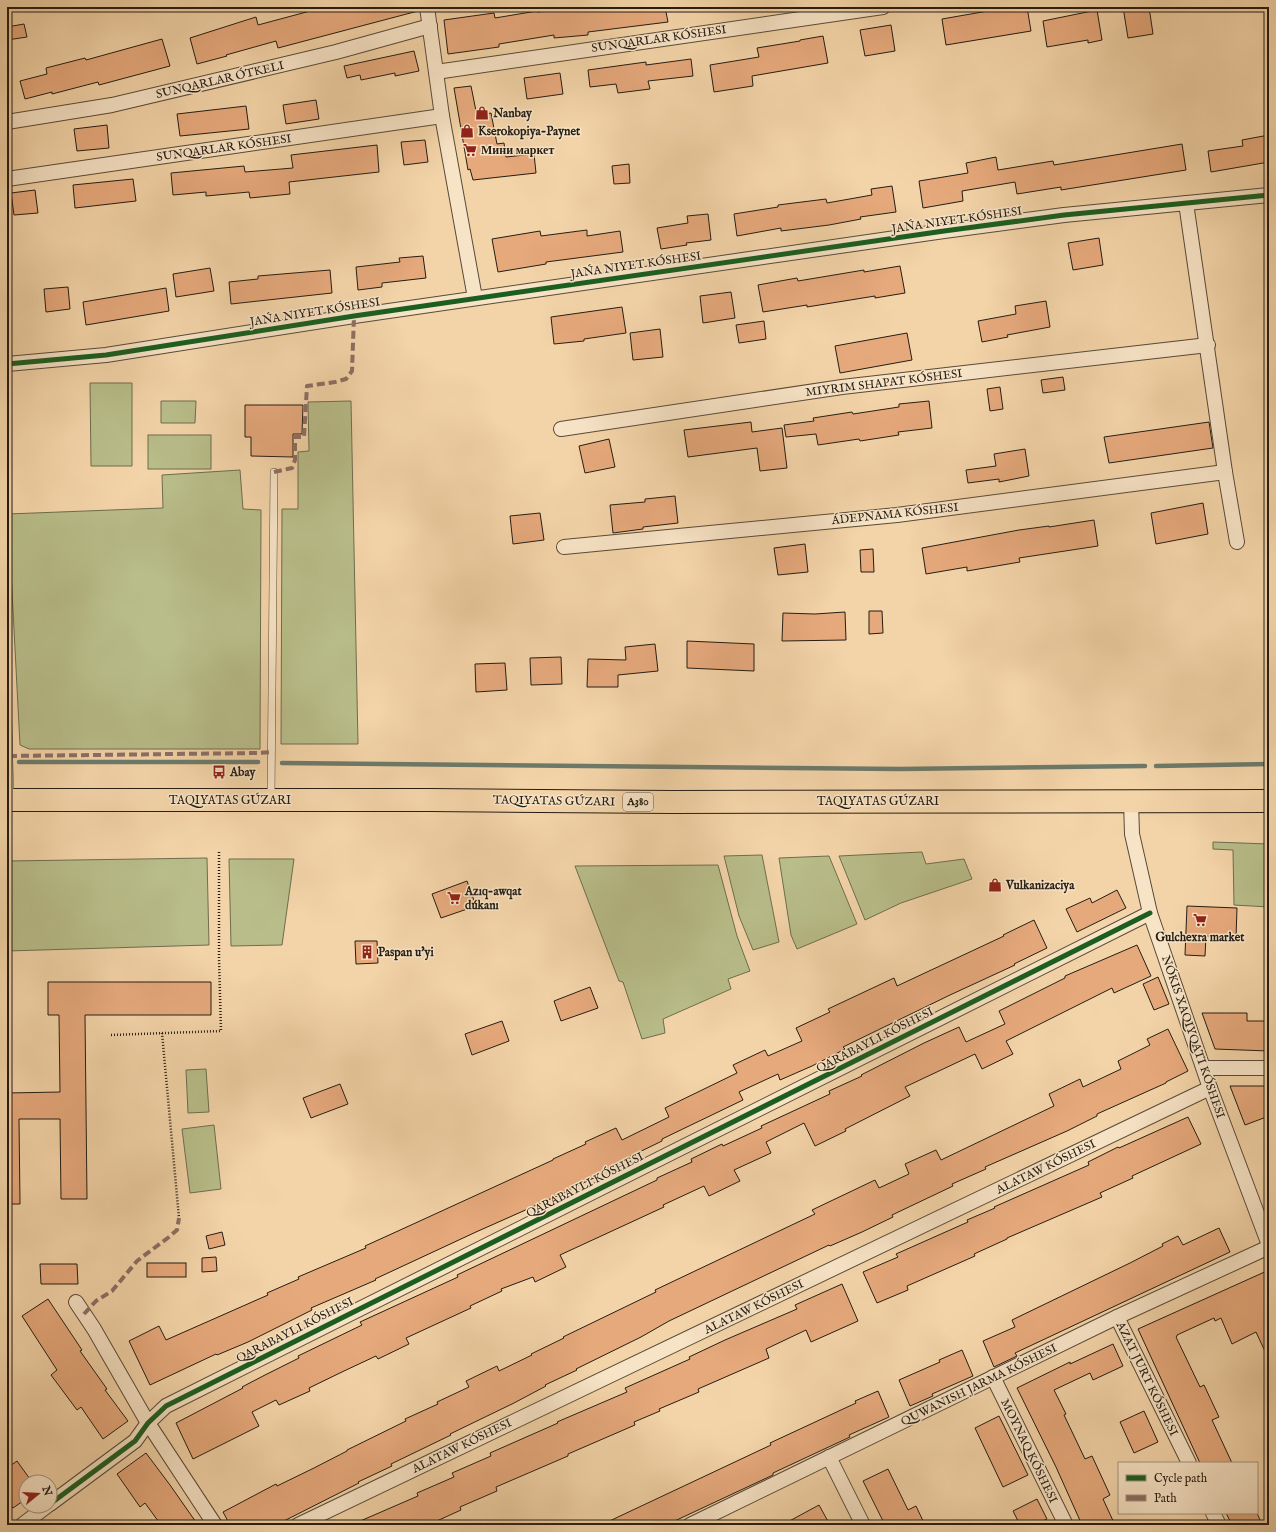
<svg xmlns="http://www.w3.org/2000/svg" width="1276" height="1532" viewBox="0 0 1276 1532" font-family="'IM FELL English',serif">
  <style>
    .green { fill: #b8bd89; stroke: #6e6d4e }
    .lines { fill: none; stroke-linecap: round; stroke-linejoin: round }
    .stream { stroke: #6c7a6b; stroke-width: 4.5 }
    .building { fill: #e6a97c; stroke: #251d13 }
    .lane-casing { stroke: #584b38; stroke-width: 8 }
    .street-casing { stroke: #584b38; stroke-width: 16 }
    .highway-casing { stroke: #251d13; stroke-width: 24 }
    .path { stroke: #251d13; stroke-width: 2.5; stroke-dasharray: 1 2; stroke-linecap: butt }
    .lane { stroke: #f7e3c6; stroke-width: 7 }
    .street { stroke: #f7e3c6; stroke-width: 14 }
    .highway { stroke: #f3d4a8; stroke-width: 22 }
    .quiet { stroke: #8d6e63; stroke-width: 4; stroke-dasharray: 8 4; stroke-linecap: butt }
    .cycleway-casing { stroke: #f7e3c6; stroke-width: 8 }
    .cycleway { stroke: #1b5e20; stroke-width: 5 }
    .labels { text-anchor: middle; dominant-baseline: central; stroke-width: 3; stroke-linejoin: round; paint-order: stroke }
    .shield { fill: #f7e3c6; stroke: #645849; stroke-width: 1 }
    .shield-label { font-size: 11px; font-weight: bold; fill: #251d13 }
    .street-label { font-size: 12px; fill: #251d13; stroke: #f7e3c6 }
    .poi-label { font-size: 12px; font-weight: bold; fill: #251d13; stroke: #f7e3c6; text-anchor: start }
  </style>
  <rect width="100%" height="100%" fill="#f3d4a8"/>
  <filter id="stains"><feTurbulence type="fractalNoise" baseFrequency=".005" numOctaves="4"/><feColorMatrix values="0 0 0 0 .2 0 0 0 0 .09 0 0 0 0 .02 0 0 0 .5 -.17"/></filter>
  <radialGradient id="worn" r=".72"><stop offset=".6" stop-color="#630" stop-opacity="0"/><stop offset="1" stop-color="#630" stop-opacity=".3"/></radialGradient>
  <g class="green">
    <path d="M90,383h42v83h-41z"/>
    <path d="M161,401h35l-1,22h-34z"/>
    <path d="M351,401l7,343h-77l1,-235h16v-57l11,-1 -1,-49z"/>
    <rect x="148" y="435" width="63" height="34"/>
    <path d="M240,470l3,39 18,1 -1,239h-231l-9,-4 -12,-231 155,-6 -1,-33z"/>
    <path d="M1213,842l56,2v63l-35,-2 -1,-55 -20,-1z"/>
    <path d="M922,852l4,12 38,-5 8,20 -71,24 -36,17 -26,-64z"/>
    <path d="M762,855l17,87 -26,8 -14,-34 -15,-60z"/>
    <path d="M829,856l28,68 -60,25 -6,-14 -12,-77z"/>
    <path d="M207,858l2,87 -202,6v-90z"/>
    <path d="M229,859h65l-12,86 -51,1z"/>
    <path d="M718,865l19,71 13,35 -22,8 3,10 -68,30 2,14 -23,6 -19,-57 -4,-1 -44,-115z"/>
    <path d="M206,1069l3,43 -21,1 -2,-43z"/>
    <path d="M214,1125l7,64 -31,4 -8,-64z"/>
  </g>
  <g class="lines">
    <g class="stream">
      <path d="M19,762h239"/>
      <path d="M282,763l618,6 245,-3"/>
      <path d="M1156,766l113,-2"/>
    </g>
  </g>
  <g class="building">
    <path d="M325,7h93v4l-140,37 -2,-7 -50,14 1,1 -30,8 -7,-26 66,-21 2,8z"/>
    <path d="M596,7h36v2l14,-2h19l3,15 -80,10v3l-34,3v-3l-55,9v3l-51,7 -4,-34 50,-7 1,5 42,-7v1z"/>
    <path d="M1011,7h16l4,24 -85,14 -4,-26z"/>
    <path d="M1123,7h26l4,27 -25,4z"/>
    <path d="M1097,10l5,30 -14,3v-3l-41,7 -4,-26z"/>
    <path d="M24,24l3,13 -20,3v-13z"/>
    <path d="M891,25l4,26 -30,5 -5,-26z"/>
    <path d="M823,36l5,27 -76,13 1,10 -39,6 -4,-27 49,-8 -2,-9 43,-7v-1z"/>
    <path d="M162,39l8,27 -71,19 -1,-3 -46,12v-2l-27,7 -5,-18 27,-7 -1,-6 39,-10 1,2z"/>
    <path d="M414,51l5,20 -24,5v-3l-34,7 -1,-5 -13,3 -3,-12z"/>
    <path d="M691,59l2,17 -45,5 2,8 -32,4 -2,-9 -26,3 -2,-17 58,-8v3z"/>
    <path d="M560,73l3,21 -36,5 -3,-21z"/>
    <path d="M471,86l6,30 14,-3 6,31 7,-1 2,14 28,-3 2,19 -63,7 -3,-11 -2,1 -14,-82z"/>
    <path d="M316,100l3,19 -33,5 -3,-19z"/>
    <path d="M246,106l3,23 -69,7 -3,-22z"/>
    <path d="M107,125l2,23 -32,3 -3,-22z"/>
    <path d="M1269,135v27l-58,10 -3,-21 35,-5 -1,-6z"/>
    <path d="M425,140l3,22 -24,3 -3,-23z"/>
    <path d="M1182,144l4,26 -125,20v-3l-44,7 -2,-12 -53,9 1,10 -40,7 -4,-27 49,-8 -2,-10 30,-6 2,13 55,-9 1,4z"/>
    <path d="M377,145l2,27 -90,10 1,12 -40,4 -1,-6 -43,4v-4l-33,3 -2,-22 73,-7 1,6 48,-4 -2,-13z"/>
    <path d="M629,164l1,19 -16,1 -2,-18z"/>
    <path d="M133,179l3,22 -61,7 -2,-23z"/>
    <path d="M892,186l4,26 -36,5 1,2 -32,6 -48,6v-3l-44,8 -3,-22 44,-7v-2l48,-6 1,4 45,-8 -1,-6z"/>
    <path d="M35,190l3,23 -24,2 -3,-22z"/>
    <path d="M708,214l3,26 -25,3 1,2 -26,4 -4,-21 31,-5 -1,-7z"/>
    <path d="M587,230v6l33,-5 3,21 -77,10v2l-48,8 -6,-33 48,-8 1,5z"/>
    <path d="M1099,238l4,27 -30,5 -5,-27z"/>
    <path d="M423,256l3,22 -44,5v4l-24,3 -2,-23 44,-5 -1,-4z"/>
    <path d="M900,266l5,27 -30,5v-2l-68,11v-2l-44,7 -5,-27 39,-7 1,3 66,-11v2z"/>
    <path d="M210,268l4,23 -38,6 -3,-23z"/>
    <path d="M330,270l2,23 -101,11 -2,-22 29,-3v-3z"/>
    <path d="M68,287l2,22 -24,3 -2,-23z"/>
    <path d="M166,288l3,23 -83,14 -3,-23z"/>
    <path d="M731,292l4,26 -32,5 -3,-27z"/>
    <path d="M1046,301l4,26 -43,8 1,2 -26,5 -4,-21 38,-7 -1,-8z"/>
    <path d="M622,307l4,26 -42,6v2l-30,3 -3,-27z"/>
    <path d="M764,321l2,18 -27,4 -3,-18z"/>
    <path d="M660,329l3,28 -30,3 -3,-27z"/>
    <path d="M907,333l5,27 -72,13 -5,-27z"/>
    <path d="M1063,377l2,13 -22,3 -2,-13z"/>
    <path d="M1000,387l3,22 -13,2 -3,-22z"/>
    <path d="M929,401l3,27 -34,4 1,3 -39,6 -1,-2 -41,6 -2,-11 -30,3 -2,-12 30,-4 -1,-3 39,-6 1,2 46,-7v-3z"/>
    <path d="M245,405h58l-1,29h-9v23l-42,-1v-19h-6z"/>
    <path d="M751,422l1,10 30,-4 5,40 -27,3 -3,-23 -69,9 -4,-27z"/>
    <path d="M1209,422l4,26 -104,15 -5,-26z"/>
    <path d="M609,439l6,28 -30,6 -6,-27z"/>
    <path d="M1025,449l4,27 -30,6v-3l-31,4 -2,-13 30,-4 -2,-12z"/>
    <path d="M675,496l3,27 -35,4v2l-30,4 -3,-28 35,-3v-3z"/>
    <path d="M1203,503l5,31 -52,10 -5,-31z"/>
    <path d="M540,513l4,27 -31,4 -3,-28z"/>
    <path d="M1094,520l4,26 -79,12 1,4 -53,9v-4l-41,7 -4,-26 97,-18 30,-4v1z"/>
    <path d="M805,544l3,28 -30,3 -4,-27z"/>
    <path d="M873,549l1,23h-13l-1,-22z"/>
    <path d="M869,611h13l1,22 -14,1z"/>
    <path d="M845,612l1,28 -64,1 1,-28 32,1z"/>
    <path d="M687,641l67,3v27l-67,-3z"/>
    <path d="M655,644l3,27 -40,4v12h-31l1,-28 38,1 -1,-13z"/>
    <path d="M561,657l1,27 -31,1 -1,-27z"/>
    <path d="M505,663l2,27 -31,2 -1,-28z"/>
    <path d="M467,881l9,25 -35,12 -9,-24z"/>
    <path d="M1117,890l9,18 -49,24 -11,-23 24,-11 2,5z"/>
    <path d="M1187,906l50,2 -1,29 -30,-1 -1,20 -20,-1z"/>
    <path d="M1034,920l13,28 -33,16 1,1 -65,30 -107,52 2,2 -33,17 -32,14 -2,-6 -39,18 4,8 -81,39v2l-33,16 1,2 -33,15 1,2 -32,15v1l-90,40 -101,47 1,1 -65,28 1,2 -64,32 -31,13 -1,-1 -66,31 -21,-44 30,-15 7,14 102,-45 -1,-2 32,-14 -1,-2 68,-29 -1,-2 33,-15 155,-71v-1l33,-15 -1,-2 31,-14 6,12 47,-23 -4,-9 72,-35 -4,-8 32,-15 3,6 34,-15 -6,-13 34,-16 -2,-3 66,-31 3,8 107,-50 -1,-1z"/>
    <path d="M355,941h22l1,22 -22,1z"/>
    <path d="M1137,945l14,31 -37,17 -2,-5 -106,53 7,13 -31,15 -7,-15 -70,33 5,9 -65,33 1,2 -31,15 -11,-23 -38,19 5,11 -37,17 6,11 -31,15 -5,-10 -41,19 1,2 -104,48 6,12 -31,15 -2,-5 -32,12 1,2 -32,15 1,2 -65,30 3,6 -31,15 -2,-3 -32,15 -35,17 1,3 -31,14 -3,-5 -24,12 7,14 -66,33 -17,-36 67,-35 -1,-1 23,-12 34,-17 -1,-2 64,-31 -2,-3 98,-45 -1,-2 200,-95v-2l35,-16 -1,-3 31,-15 1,2 39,-18 -1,-2 69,-32 -1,-3 33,-15 -1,-1 63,-32 35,-16 7,15 39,-18 -6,-13 66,-33v-2z"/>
    <path d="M1158,977l11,27 -15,6 -11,-26z"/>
    <path d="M48,982h163v33h-126l2,184h-26l-1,-80h-41l1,85h-13v-111l53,-1 -1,-77h-11z"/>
    <path d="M590,987l8,21 -37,13 -7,-20z"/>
    <path d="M1202,1013h45v8h22v30l-54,-2z"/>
    <path d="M502,1021l7,20 -37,14 -7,-21z"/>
    <path d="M1168,1029l20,42 -22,11v1l-69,31v2l-30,15 -82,36 1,2 -34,15 1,2 -61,29 1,2 -31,15 -32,14 -1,-1 -160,76 -28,16 -65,32 1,1 -32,15 1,1 -32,17 -64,31 1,1 -60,29 1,2 -34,16 1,1 -83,42h-46l-7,-13 53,-28 1,2 37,-18 33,-17v-1l59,-29 -1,-2 33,-15 -1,-2 32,-15 -3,-6 31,-15 2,5 33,-16 -1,-1 33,-16 -1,-1 93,-45 -1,-2 160,-76 -3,-4 63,-30 4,8 30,-14 -4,-10 31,-14 5,10 113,-54 -5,-12 31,-15 3,8 38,-18 -3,-8 32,-16 -3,-6z"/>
    <path d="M340,1084l8,20 -37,14 -8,-20z"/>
    <path d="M1230,1086h39v30l-24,9z"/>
    <path d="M1188,1117l13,27 -69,32 1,2 -33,15 2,4 -95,41v1l-33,15 1,2 -68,30 1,4 -31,13 -14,-31 35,-15 -2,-3 72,-32 -1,-2 28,-12 -1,-1 95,-42 -1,-3 30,-15 1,1z"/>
    <path d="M1219,1228l11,24 -215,101 2,3 -23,11 -11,-26 32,-14 -3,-7 118,-57 33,-17 -1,-2 16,-8 5,9z"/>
    <path d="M222,1232l3,13 -16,4 -3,-13z"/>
    <path d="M216,1257l1,14 -15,1v-14z"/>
    <rect x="147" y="1263" width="39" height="14"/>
    <path d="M40,1264h37l1,20h-37z"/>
    <path d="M1269,1270v90l-13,-28 -24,12 -11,-26 -6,3 -1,-3 -37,17v1l-1,1 24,50 4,-2 15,32 -7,3 20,43h-32l-62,-134z"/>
    <path d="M842,1284l16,37 -47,21 -5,-12 -40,19 3,9 -71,31 1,3 -40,17 1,2 -26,11 1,3 -67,29v2l-72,31 1,4 -37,16 1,3 -33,15h-77l67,-29 -1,-3 37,-16 -2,-4 39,-17 -1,-3 68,-30 -1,-1 70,-30 -2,-4 65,-29 -1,-2 36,-17 72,-31 -2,-4z"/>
    <path d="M48,1299l34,51 -2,1 27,38 -2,1 23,31 -25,18 -22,-32 -4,3 -26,-35 6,-5 -35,-54z"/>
    <path d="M1113,1344l10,22 -30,14 -3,-7 -36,17 12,24 -2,1 21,44 7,-3 18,39 -7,4 12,26h-33l-26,-58 -39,-79 53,-26v2z"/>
    <path d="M962,1350l11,26 -41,18 1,2 -23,10 -11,-26 41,-18 -1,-2z"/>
    <path d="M878,1391l11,26 -40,18 1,2 -77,36v2l-107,50h-65l170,-80 -1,-2 86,-40 -1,-2z"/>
    <path d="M1144,1411l14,31 -24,11 -14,-31z"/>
    <path d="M999,1416l29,59 -25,12 -28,-59z"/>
    <path d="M146,1453l24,32 28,40h-37l-16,-22 -5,4 -23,-33z"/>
    <path d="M17,1461l15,21h-6v17l-13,9 -6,-9v-31z"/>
    <path d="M888,1469l20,41 8,-4 9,19h-40l-22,-44z"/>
    <path d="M1037,1499l10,20 -13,6h-14l-7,-14z"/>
    <path d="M819,1505l11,20h-48z"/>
    <path d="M1226,1513h31l5,12h-30z"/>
  </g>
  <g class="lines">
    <g class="lane-casing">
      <g id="lane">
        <path d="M7,678l3,120"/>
        <path d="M271,798l3,-326"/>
      </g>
    </g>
    <g class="street-casing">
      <g id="street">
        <path d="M427,7l15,109 33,182"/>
        <path d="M436,72l447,-65"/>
        <path d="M7,122l105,-17 224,-53 94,-26"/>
        <path d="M7,179l435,-63"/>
        <path d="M1186,203l39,269 12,70"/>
        <path d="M7,364l99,-9 248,-39 590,-85 120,-16 205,-20"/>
        <path d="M561,429l281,-42 366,-42"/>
        <path d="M564,547l333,-32 328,-43"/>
        <path d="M1131,801l1,33 18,79 60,175 59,157"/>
        <path d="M1204,1068h65"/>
        <path d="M76,1302l18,27 54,94 67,102"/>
        <path d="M1117,1317l72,146"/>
        <path d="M993,1377l73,148"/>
        <path d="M829,1457l34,68"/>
        <path d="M50,1504l85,-63 13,-18 18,-17 984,-493"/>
        <path d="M1213,1513l6,12"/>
        <path d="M22,1525l25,-19"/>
        <path d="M298,1525l912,-437"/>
        <path d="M690,1525l427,-208 152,-70"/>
      </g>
    </g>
    <g class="highway-casing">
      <path id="highway" d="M7,800h423l242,2 597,-1"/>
    </g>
    <g class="path">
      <path d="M162,1033l17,185"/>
      <path d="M111,1035l110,-4 -2,-72v-109"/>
    </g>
    <use href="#lane" class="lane"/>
    <use href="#street" class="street"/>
    <use href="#highway" class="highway"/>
    <g class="quiet">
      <path d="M274,472l18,-4 3,-8v-23h9l3,-51 28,-4 11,-3 6,-8 2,-55"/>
      <path d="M9,756l248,-3 14,-1"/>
      <path d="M84,1314l12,-13 16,-10 25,-30 32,-24 8,-7 2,-12"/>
    </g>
    <g class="cycleway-casing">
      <g id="cycleway">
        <path d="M7,364l99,-9 248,-39 590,-85 120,-16 205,-20"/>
        <path d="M50,1504l85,-63 13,-18 18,-17 984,-493"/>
      </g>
    </g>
    <use href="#cycleway" class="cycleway"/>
  </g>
  <defs>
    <g id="shop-bare" transform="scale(1.08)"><path d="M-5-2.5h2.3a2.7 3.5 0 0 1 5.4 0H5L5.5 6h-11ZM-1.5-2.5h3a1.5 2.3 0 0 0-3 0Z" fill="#8f2418" stroke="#f7e3c6" stroke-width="2.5" paint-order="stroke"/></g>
    <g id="supermarket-bare" transform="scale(1.08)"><path d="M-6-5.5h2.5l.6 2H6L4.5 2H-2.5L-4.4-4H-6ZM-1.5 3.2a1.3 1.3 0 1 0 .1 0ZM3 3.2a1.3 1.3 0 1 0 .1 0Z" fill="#8f2418" stroke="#f7e3c6" stroke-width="2.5" paint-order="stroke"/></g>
    <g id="bus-bare" transform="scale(1.08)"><path d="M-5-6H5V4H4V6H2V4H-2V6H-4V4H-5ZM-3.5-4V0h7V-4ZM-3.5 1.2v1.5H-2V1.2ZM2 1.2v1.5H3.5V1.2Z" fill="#8f2418" stroke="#f7e3c6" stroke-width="2.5" paint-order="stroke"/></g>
    <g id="building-bare" transform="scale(1.08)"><path d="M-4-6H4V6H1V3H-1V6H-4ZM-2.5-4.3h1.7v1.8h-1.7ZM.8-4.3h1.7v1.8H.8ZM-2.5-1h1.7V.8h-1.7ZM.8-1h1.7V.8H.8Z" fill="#8f2418" stroke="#f7e3c6" stroke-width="2.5" paint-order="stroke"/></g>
  </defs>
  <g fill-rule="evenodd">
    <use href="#shop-bare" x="482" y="113"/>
    <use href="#shop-bare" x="467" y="131"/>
    <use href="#supermarket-bare" x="470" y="150"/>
    <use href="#bus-bare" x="219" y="772"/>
    <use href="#shop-bare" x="995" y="885"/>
    <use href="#supermarket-bare" x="454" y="898"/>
    <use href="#supermarket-bare" x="1200" y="920"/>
    <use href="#building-bare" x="367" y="952"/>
  </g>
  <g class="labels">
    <rect class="shield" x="623" y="793" width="30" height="18" rx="3"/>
    <g class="shield-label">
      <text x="638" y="802">A380</text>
    </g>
    <g class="street-label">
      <text transform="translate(659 39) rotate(-8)">SUNQARLAR KÓSHESI</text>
      <text transform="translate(220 80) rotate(-13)">SUNQARLAR ÓTKELI</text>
      <text transform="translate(224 148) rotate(-8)">SUNQARLAR KÓSHESI</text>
      <text transform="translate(957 220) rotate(-8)">JAŃA NIYET KÓSHESI</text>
      <text transform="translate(636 265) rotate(-8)">JAŃA NIYET KÓSHESI</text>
      <text transform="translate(315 312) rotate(-9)">JAŃA NIYET KÓSHESI</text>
      <text transform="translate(884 383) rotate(-7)">MIYRIM SHAPAT KÓSHESI</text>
      <text transform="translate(895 514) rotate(-6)">ÁDEPNAMA KÓSHESI</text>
      <text x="230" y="800">TAQIYATAS GÚZARI</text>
      <text transform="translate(554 801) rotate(1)">TAQIYATAS GÚZARI</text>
      <text x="878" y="801">TAQIYATAS GÚZARI</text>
      <text transform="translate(1193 1037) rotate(71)">NÓKIS XAQIYQATI KÓSHESI</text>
      <text transform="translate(875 1040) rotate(-27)">QARABAYLI KÓSHESI</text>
      <text transform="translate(1046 1167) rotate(-26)">ALATAW KÓSHESI</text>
      <text transform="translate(585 1185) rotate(-27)">QARABAYLI KÓSHESI</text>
      <text transform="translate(754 1307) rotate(-26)">ALATAW KÓSHESI</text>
      <text transform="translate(295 1330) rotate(-27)">QARABAYLI KÓSHESI</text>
      <text transform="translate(1147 1379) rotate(64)">AZAT JURT KÓSHESI</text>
      <text transform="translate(979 1385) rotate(-26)">QUWANISH JARMA KÓSHESI</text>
      <text transform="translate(462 1446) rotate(-26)">ALATAW KÓSHESI</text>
      <text transform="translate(1029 1451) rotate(64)">MOYNAQ KÓSHESI</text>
    </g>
    <g class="poi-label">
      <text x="493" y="113">Nanbay</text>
      <text x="478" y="131">Kserokopiya-Paynet</text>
      <text x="481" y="150">Мини маркет</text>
      <text x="230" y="772">Abay</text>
      <text x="1006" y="885">Vulkanizaciya</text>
      <text x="465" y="891">Azıq-awqat<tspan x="465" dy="14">dúkanı</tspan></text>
      <text x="1200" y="937" text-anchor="middle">Gulchexra market</text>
      <text x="378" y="952">Paspan u'yi</text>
    </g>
  </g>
  <rect width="1276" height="1532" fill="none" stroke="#f3d4a8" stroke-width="24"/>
  <rect x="8" y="8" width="1260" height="1516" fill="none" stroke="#251d13" stroke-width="2"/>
  <rect x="12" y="12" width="1252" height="1508" fill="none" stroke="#251d13"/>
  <rect x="1118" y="1462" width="140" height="52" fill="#f7e3c6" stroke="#a3947e"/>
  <rect x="1126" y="1475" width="20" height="6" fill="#1b5e20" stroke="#a3947e"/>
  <text x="1154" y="1482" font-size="12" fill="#251d13">Cycle path</text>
  <rect x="1126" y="1495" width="20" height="6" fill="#8d6e63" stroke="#a3947e"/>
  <text x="1154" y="1502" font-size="12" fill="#251d13">Path</text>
  <g transform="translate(38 1494) rotate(72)"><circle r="19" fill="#f7e3c6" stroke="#a3947e"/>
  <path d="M0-3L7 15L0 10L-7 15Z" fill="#8f2418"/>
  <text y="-6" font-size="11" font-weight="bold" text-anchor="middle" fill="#251d13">N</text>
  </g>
  <rect width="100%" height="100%" filter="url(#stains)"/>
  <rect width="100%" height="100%" fill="url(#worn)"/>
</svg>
